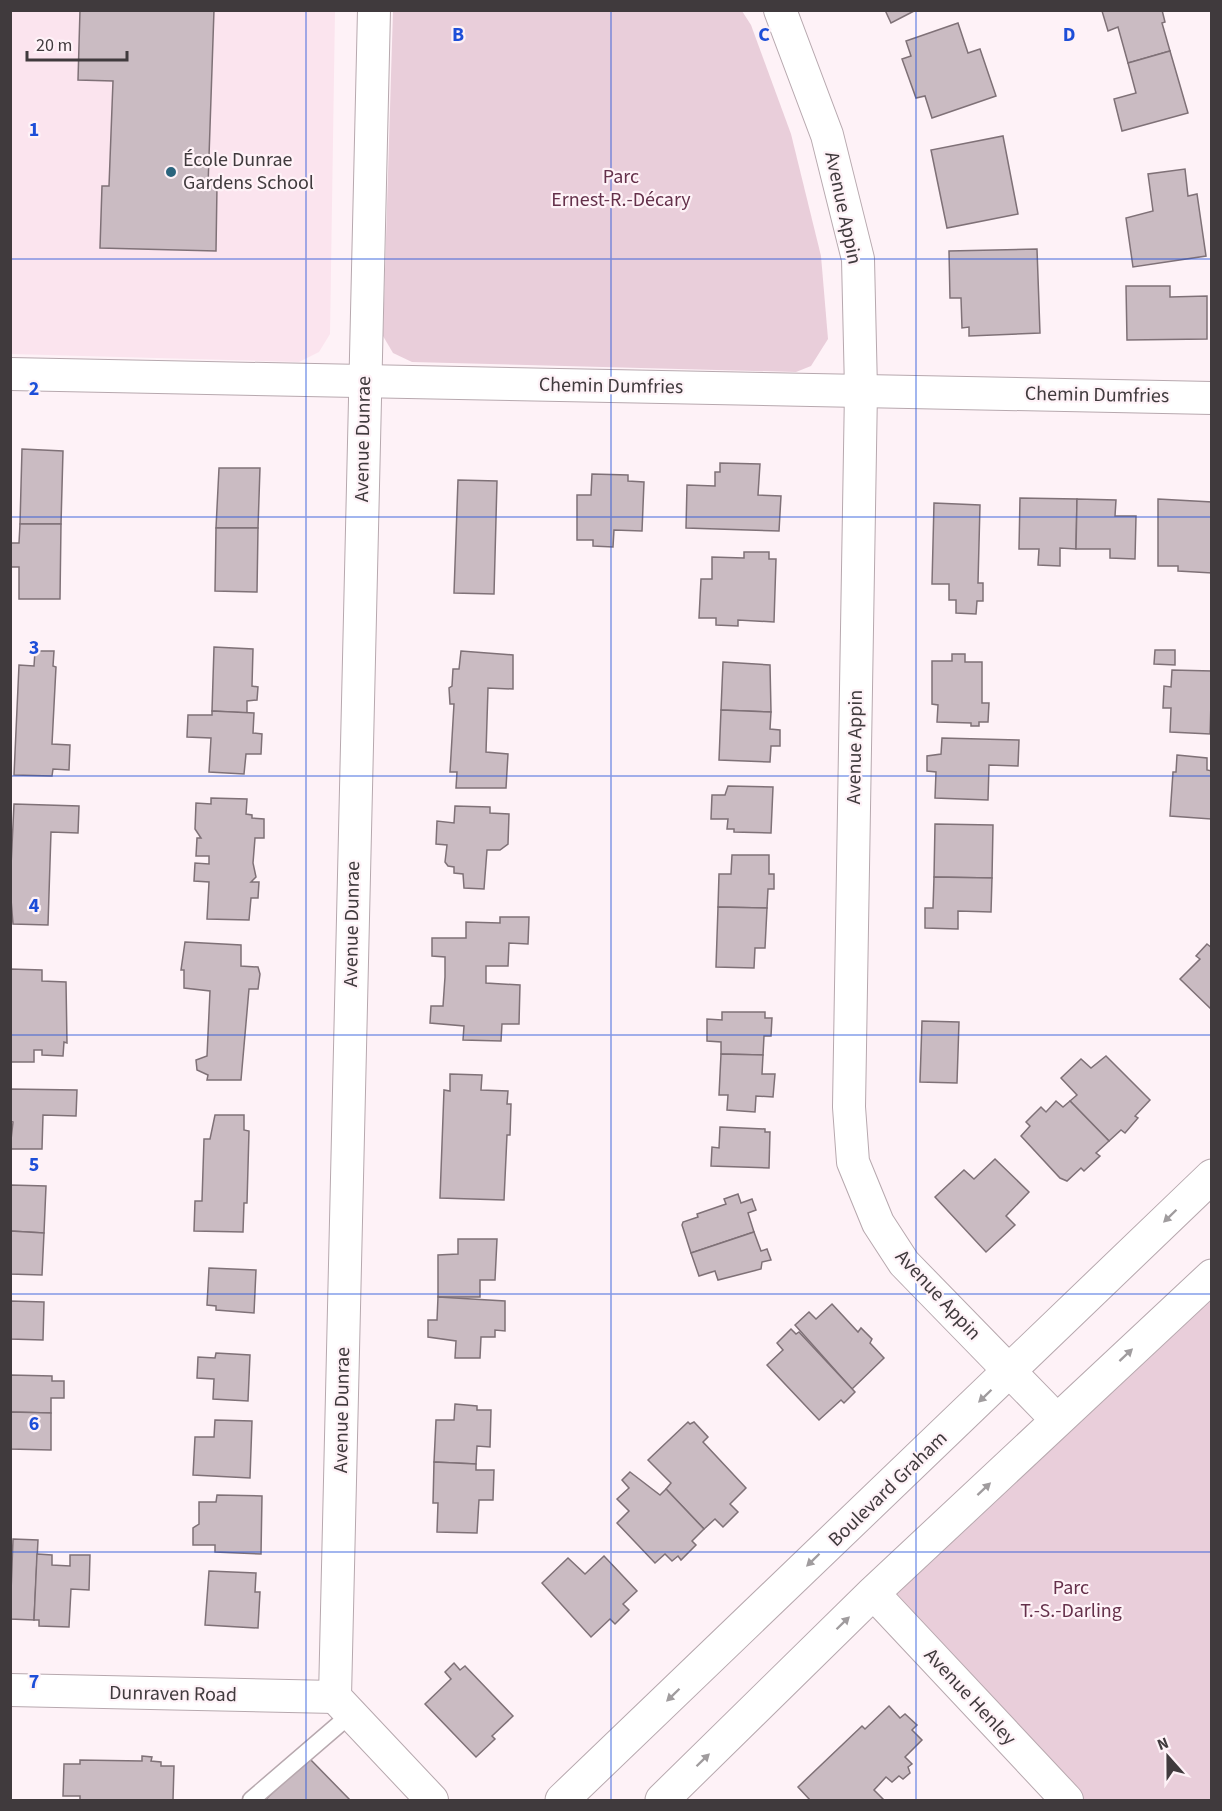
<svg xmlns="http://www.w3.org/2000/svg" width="1222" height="1811" viewBox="0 0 1222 1811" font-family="'Source Sans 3',sans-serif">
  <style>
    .built { fill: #fbe4ee }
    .green { fill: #e9ceda }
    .building { fill: #cabbc2; stroke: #7f7177; stroke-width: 1.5 }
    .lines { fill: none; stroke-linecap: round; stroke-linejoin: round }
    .service-casing { stroke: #b7a8ae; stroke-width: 19 }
    .minor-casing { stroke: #b7a8ae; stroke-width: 34 }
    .tertiary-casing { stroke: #b7a8ae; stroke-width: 35 }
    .service { stroke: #fff; stroke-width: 16 }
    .minor { stroke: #fff; stroke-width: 32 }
    .tertiary { stroke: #fff; stroke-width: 33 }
    .oneway { fill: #a09c9e }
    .grid { fill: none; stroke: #1d4ed8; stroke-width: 1.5; stroke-opacity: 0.55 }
    .poi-dot { fill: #2a647d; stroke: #fef2f7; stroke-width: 2 }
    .labels { text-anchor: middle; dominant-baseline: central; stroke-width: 4.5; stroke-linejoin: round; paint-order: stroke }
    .poi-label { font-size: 20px; fill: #403a3d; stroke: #fef2f7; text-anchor: start }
    .park-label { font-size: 20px; fill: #64304a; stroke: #fef2f7 }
    .street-label { font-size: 20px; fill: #403a3d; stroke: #fef2f7 }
    .grid-label { font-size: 20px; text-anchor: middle; font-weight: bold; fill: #1d4ed8; stroke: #fef2f7; stroke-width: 4.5; stroke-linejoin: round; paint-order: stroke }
  </style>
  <rect width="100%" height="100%" fill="#fef2f7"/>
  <path class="built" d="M11,11h324l-5,323 -11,18 -20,10 -288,-8z"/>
  <g class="green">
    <path d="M393,11h349l9,14 40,109 30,122 7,83 -17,27 -15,6 -384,-10 -19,-9 -10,-17z"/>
    <path d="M1211,1276v524h-144l-194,-207z"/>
  </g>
  <g class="building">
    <path d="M80,10h134l-6,176h9l-1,65 -116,-3 2,-62h7l4,-105 -35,-1z"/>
    <path d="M885,10h31l-25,13z"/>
    <path d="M1162,10l3,12 -3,1 8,28 -42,12 -10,-36 -10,4 -6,-20z"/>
    <path d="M958,23l10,30 12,-4 16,47 -64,22 -7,-22 -9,2 -14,-39 9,-3 -5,-15z"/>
    <path d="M1170,51l18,62 -66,18 -8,-32 22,-6 -8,-30z"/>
    <path d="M1003,136l15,78 -71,14 -16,-78z"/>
    <path d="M1185,169l3,27 9,-2 9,62 -73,11 -7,-49 27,-7 -5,-37z"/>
    <path d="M1037,249l3,84 -71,3v-9l-7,1 -1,-30h-11l-1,-47z"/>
    <path d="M1126,286h44v11l37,-1v43l-80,1z"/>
    <path d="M22,449l41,2 -2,73h-41z"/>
    <path d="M720,463l40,1 -2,31 23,1 -2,35 -93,-3 1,-43 28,1v-14h5z"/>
    <path d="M219,468h41l-2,60h-42z"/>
    <path d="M592,474l36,1v6l16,1 -2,49 -28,-1 -1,17 -20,-1v-6h-16v-45h14z"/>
    <path d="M458,480l39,1 -3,113 -40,-1z"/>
    <path d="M1020,498l57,1 -1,50 -16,-1v18l-22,-1 1,-16h-20z"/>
    <path d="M1077,499l39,1 -1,16h21l-1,43 -25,-1v-9h-34z"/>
    <path d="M1158,499l54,3v71l-34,-2v-5h-20z"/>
    <path d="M934,503l46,2 -2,78h5v18h-6l-1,13 -20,-1v-13h-7v-16h-17z"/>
    <path d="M20,524h41l-1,75h-41v-32h-9v-24h9z"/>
    <path d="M216,528h42l-1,64 -42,-1z"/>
    <path d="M744,552h25v7h7l-2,63 -36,-2v6l-22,-1v-7h-17l2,-39h11v-22l32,1z"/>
    <path d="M214,647l39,2 -1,37 6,1 -1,13 -10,1v12l-35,-2z"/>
    <path d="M1155,650h20v15l-21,-1z"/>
    <path d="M35,651h19l-1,15 3,1 -4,77 18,1 -1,25 -16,-1 -1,7 -38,-1 5,-110 15,1z"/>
    <path d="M461,651l52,4v34l-25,-1 -2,64 22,2 -2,34h-50l1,-16h-7l4,-68h-4l-1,-16 3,-2 1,-17h6z"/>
    <path d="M952,654h13v8h17v41h7l-1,19h-9v4h-8v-3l-34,-1 1,-17 -6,-1v-43h20z"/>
    <path d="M723,662l47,3 1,47 -50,-2z"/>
    <path d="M1172,670l40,1 -2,63 -40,-2 1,-24h-8l1,-22 7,1z"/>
    <path d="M721,710l50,2 -1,17 10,1v16h-9l-1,16 -51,-2z"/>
    <path d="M212,711l42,2 -1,20 9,1 -1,20h-15l-2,20 -35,-2 2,-34 -24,-1 1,-22h24z"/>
    <path d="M942,738l77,2 -1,26 -29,-1 -1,35 -53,-2 1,-26 -9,-1v-15l14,-2z"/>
    <path d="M1177,755l30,3v12l5,1 -1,48 -41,-3 3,-44h3z"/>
    <path d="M728,786l45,1 -2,46 -37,-1v-3h-7l1,-10h-17l1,-24h13z"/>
    <path d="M211,798l36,1 -1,15 6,1v3l12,1v19h-9l-2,25 3,14 -5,5h8l-1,16h-7l-2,22 -42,-1 2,-37 -15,-1 1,-18 14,1v-8h-13l1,-18h4l-6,-9 1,-26 15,1z"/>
    <path d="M14,804l65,2 -1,27 -27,-1 -3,93 -35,-1 -3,-37z"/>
    <path d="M455,806l35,1v6l19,1 -1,30 -8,6h-13l-3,39 -20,-1 -1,-14 -9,-1v-6l-6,-1 -3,-4 2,-17 -11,-1 1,-23 17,2z"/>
    <path d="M935,824l58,1 -1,53 -58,-1z"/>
    <path d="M732,855h37v19h5v15h-6l-1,19 -49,-1 1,-33h12z"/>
    <path d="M934,877l58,1 -1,34 -33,-1v18l-33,-1v-20h8z"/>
    <path d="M718,907l49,1 -2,40h-10l-1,20 -38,-1z"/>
    <path d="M500,917h29l-1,27 -19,-1 -1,23h-22v17l34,2 -1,39h-17l-1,17 -38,-1 1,-14 -34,-3 1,-17h12l2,-29v-20l-13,-1v-18h34v-16l34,1z"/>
    <path d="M185,942l56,3v21l17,1 2,7 -2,15h-9l-8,91h-34l1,-5 -11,-5 -1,-10 11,-4 3,-65 -26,-3v-18h-3z"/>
    <path d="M1207,944l5,4v62l-32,-31 20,-20 -4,-3z"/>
    <path d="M10,969l32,1v11l24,1 1,61 -3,-1 -1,14 -21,-1v-5h-8v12h-24z"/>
    <path d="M722,1012h43v6h7l-1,18h-7l-1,19 -42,-1v-12l-14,-1v-22l15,1z"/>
    <path d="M922,1021l37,1 -2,61 -37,-1z"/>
    <path d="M721,1054l42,1 -1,19h13l-2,23 -17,-1 -1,16 -28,-2 1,-15h-9z"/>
    <path d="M1106,1056l44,44 -15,16 3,2 -13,15 -4,-3 -12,11 -39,-40 7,-6 -16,-17 20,-19 10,9z"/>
    <path d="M450,1074l32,1 -1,15 27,1 -1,13h4l-1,31h-3l-3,65 -64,-2 4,-108 6,1z"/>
    <path d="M10,1089l67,1 -1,26 -33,-1 -1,34h-32l3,-27 -3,-1z"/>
    <path d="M1056,1101l7,6 7,-6 39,40 -13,12 4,3 -16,15 -3,-3 -14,13 -7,-3 -39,-42 9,-10 -4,-4 15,-15 5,5z"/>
    <path d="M215,1115h29v15l5,1 -2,72h-3l-1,29 -49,-1 1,-30h7l2,-62h6z"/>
    <path d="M720,1127l45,2v3h5l-1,36 -58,-2 1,-19 7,1z"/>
    <path d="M995,1159l34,33 -23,24 9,9 -29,27 -51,-55 29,-27 10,9z"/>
    <path d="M10,1185l36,1 -2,47 -34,-2z"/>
    <path d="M738,1194l3,9 11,-4 4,11 -8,3 6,19 -63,21 -9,-28 1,-3 15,-5 -1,-3 29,-10 -2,-5z"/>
    <path d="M10,1231l34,2 -2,42 -32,-1z"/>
    <path d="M754,1232l7,19 6,-2 4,11 -9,2 -1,7 -43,11 -3,-9 -16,5 -8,-23z"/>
    <path d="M458,1239h39l-2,41h-15v17h-42v-42l20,-1z"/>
    <path d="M209,1268l47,2 -2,43 -38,-3v-4l-9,-1z"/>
    <path d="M438,1297l67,4v30l-10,-1v7h-14l-1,21h-25l1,-17 -28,-4v-17h9z"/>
    <path d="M10,1301l34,1 -1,38 -33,-1z"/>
    <path d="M832,1304l26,28 3,-4 11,11 -2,4 14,15 -32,31 -57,-64 14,-13 7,7z"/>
    <path d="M791,1329l5,5 3,-2 56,60 -11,11 -3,-3 -22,20 -52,-55 16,-15 -6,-7z"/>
    <path d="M216,1353l34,2 -2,46 -35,-2 1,-20 -17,-1 1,-21 17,1z"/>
    <path d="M10,1375l42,1v5h12v17h-13v15l-41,-1z"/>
    <path d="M455,1404l22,2v4h14l-1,37 -13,-1 -1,18 -42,-2 2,-42h18z"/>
    <path d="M10,1412l41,1v37l-41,-1z"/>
    <path d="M215,1420l37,1 -2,57 -57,-3 2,-38h19z"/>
    <path d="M688,1422l2,2 4,-2 14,15 -5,5 43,46 -16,16 8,8 -15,15 -8,-8 -11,10 -38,-40 5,-6 -23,-23z"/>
    <path d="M434,1462l42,2v6h18l-1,30h-14l-2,33 -40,-1 1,-29h-5z"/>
    <path d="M630,1472l30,23 6,-6 38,40 -12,12 4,4 -15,15 -3,-4 -6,5 -7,-7 -10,9 -38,-40 12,-12 -12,-12 12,-11 -7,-8z"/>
    <path d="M217,1495l45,1 -1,58 -46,-2v-7h-22v-17l6,-4v-22h17z"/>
    <path d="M13,1539l25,1 -4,80 -24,-1z"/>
    <path d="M37,1554l15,1v10l18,1v-11h20l-1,35 -18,-1 -2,38 -30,-1v-6h-5z"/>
    <path d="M604,1556l33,35 -14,13 6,6 -14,14 -5,-5 -19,18 -49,-54 26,-25 17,16z"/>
    <path d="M209,1571l47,2 -1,19h5l-2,36 -53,-3z"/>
    <path d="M454,1663l6,7 5,-4 48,50 -21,20 3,3 -19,18 -51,-53 26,-25 -6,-7z"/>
    <path d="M889,1706l11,12 5,-4 12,11 -5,5 10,10 -17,17 7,7 -4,3 2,6 -7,6 -4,-3 -7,6 -6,-5 -12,13 10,10h-74l-12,-13 64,-61 3,3z"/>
    <path d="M142,1756l10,1 -1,4 10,1v4h13l-1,34h-93v-4h-17l1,-32h16v-4l62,1z"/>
    <path d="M309,1758l41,42h-85z"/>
  </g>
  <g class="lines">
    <g class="service-casing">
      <path id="service" d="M251,1800l100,-86"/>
    </g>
    <g class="minor-casing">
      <g id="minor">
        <path d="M374,10l-39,1687 97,103"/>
        <path d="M780,10l47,125 31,124 3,131 -12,717 4,55 25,61 26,40 153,157"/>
        <path d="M10,374l1202,24"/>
        <path d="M873,1593l194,207"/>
        <path d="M10,1690l325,7"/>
      </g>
    </g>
    <g class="tertiary-casing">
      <g id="tertiary">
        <path d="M562,1800l650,-624"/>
        <path d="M662,1800l211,-207 339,-317"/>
      </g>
    </g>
    <use href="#service" class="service"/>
    <use href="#minor" class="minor"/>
    <use href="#tertiary" class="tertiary"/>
  </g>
  <defs><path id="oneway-solid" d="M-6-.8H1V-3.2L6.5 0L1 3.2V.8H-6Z" transform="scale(1.5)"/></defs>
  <g class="oneway">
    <use href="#oneway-solid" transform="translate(1170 1216) rotate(136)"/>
    <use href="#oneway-solid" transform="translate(1126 1355) rotate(-43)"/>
    <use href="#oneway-solid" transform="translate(985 1396) rotate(136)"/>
    <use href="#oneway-solid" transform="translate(984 1489) rotate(-43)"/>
    <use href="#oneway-solid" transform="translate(813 1560) rotate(136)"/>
    <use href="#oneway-solid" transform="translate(843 1623) rotate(-44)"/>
    <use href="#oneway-solid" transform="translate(673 1695) rotate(136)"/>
    <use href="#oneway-solid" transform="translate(703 1760) rotate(-44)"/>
  </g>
  <path class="grid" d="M306,10v1790M611,10v1790M916,10v1790M10,259h1202M10,517h1202M10,776h1202M10,1035h1202M10,1294h1202M10,1552h1202"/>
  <circle class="poi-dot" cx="171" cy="172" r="6"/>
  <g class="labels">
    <g class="poi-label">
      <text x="183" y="160">École Dunrae<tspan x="183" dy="23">Gardens School</tspan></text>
    </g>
    <g class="park-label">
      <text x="621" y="177">Parc<tspan x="621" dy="23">Ernest-R.-Décary</tspan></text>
      <text x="1071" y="1588">Parc<tspan x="1071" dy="23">T.-S.-Darling</tspan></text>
    </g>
    <g class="street-label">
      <text transform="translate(843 208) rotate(78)">Avenue Appin</text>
      <text transform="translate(611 386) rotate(1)">Chemin Dumfries</text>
      <text transform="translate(1097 395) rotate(1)">Chemin Dumfries</text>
      <text transform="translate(363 439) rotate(-89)">Avenue Dunrae</text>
      <text transform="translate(855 747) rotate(-89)">Avenue Appin</text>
      <text transform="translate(352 924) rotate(-89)">Avenue Dunrae</text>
      <text transform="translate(938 1295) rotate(47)">Avenue Appin</text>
      <text transform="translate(342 1410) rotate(-89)">Avenue Dunrae</text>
      <text transform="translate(888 1489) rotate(-44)">Boulevard Graham</text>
      <text transform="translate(173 1694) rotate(1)">Dunraven Road</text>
      <text transform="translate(970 1697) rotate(47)">Avenue Henley</text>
    </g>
  </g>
  <g class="grid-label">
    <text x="458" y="41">B</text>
    <text x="764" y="41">C</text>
    <text x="1069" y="41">D</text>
    <text x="34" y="136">1</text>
    <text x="34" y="395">2</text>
    <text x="34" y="654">3</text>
    <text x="34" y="912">4</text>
    <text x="34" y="1171">5</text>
    <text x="34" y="1430">6</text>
    <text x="34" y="1688">7</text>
  </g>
  <rect width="1222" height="1811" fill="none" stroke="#403a3d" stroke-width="24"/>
  <g transform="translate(1168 1757) rotate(339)" stroke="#fef2f7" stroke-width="4.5" paint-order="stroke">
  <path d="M0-4.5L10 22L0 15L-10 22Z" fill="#403a3d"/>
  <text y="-9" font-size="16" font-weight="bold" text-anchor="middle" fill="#403a3d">N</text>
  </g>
  <path d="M27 51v9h100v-9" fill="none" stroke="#403a3d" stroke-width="3"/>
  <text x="36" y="51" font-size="18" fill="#403a3d" stroke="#fef2f7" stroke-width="4.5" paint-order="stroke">20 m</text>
</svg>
